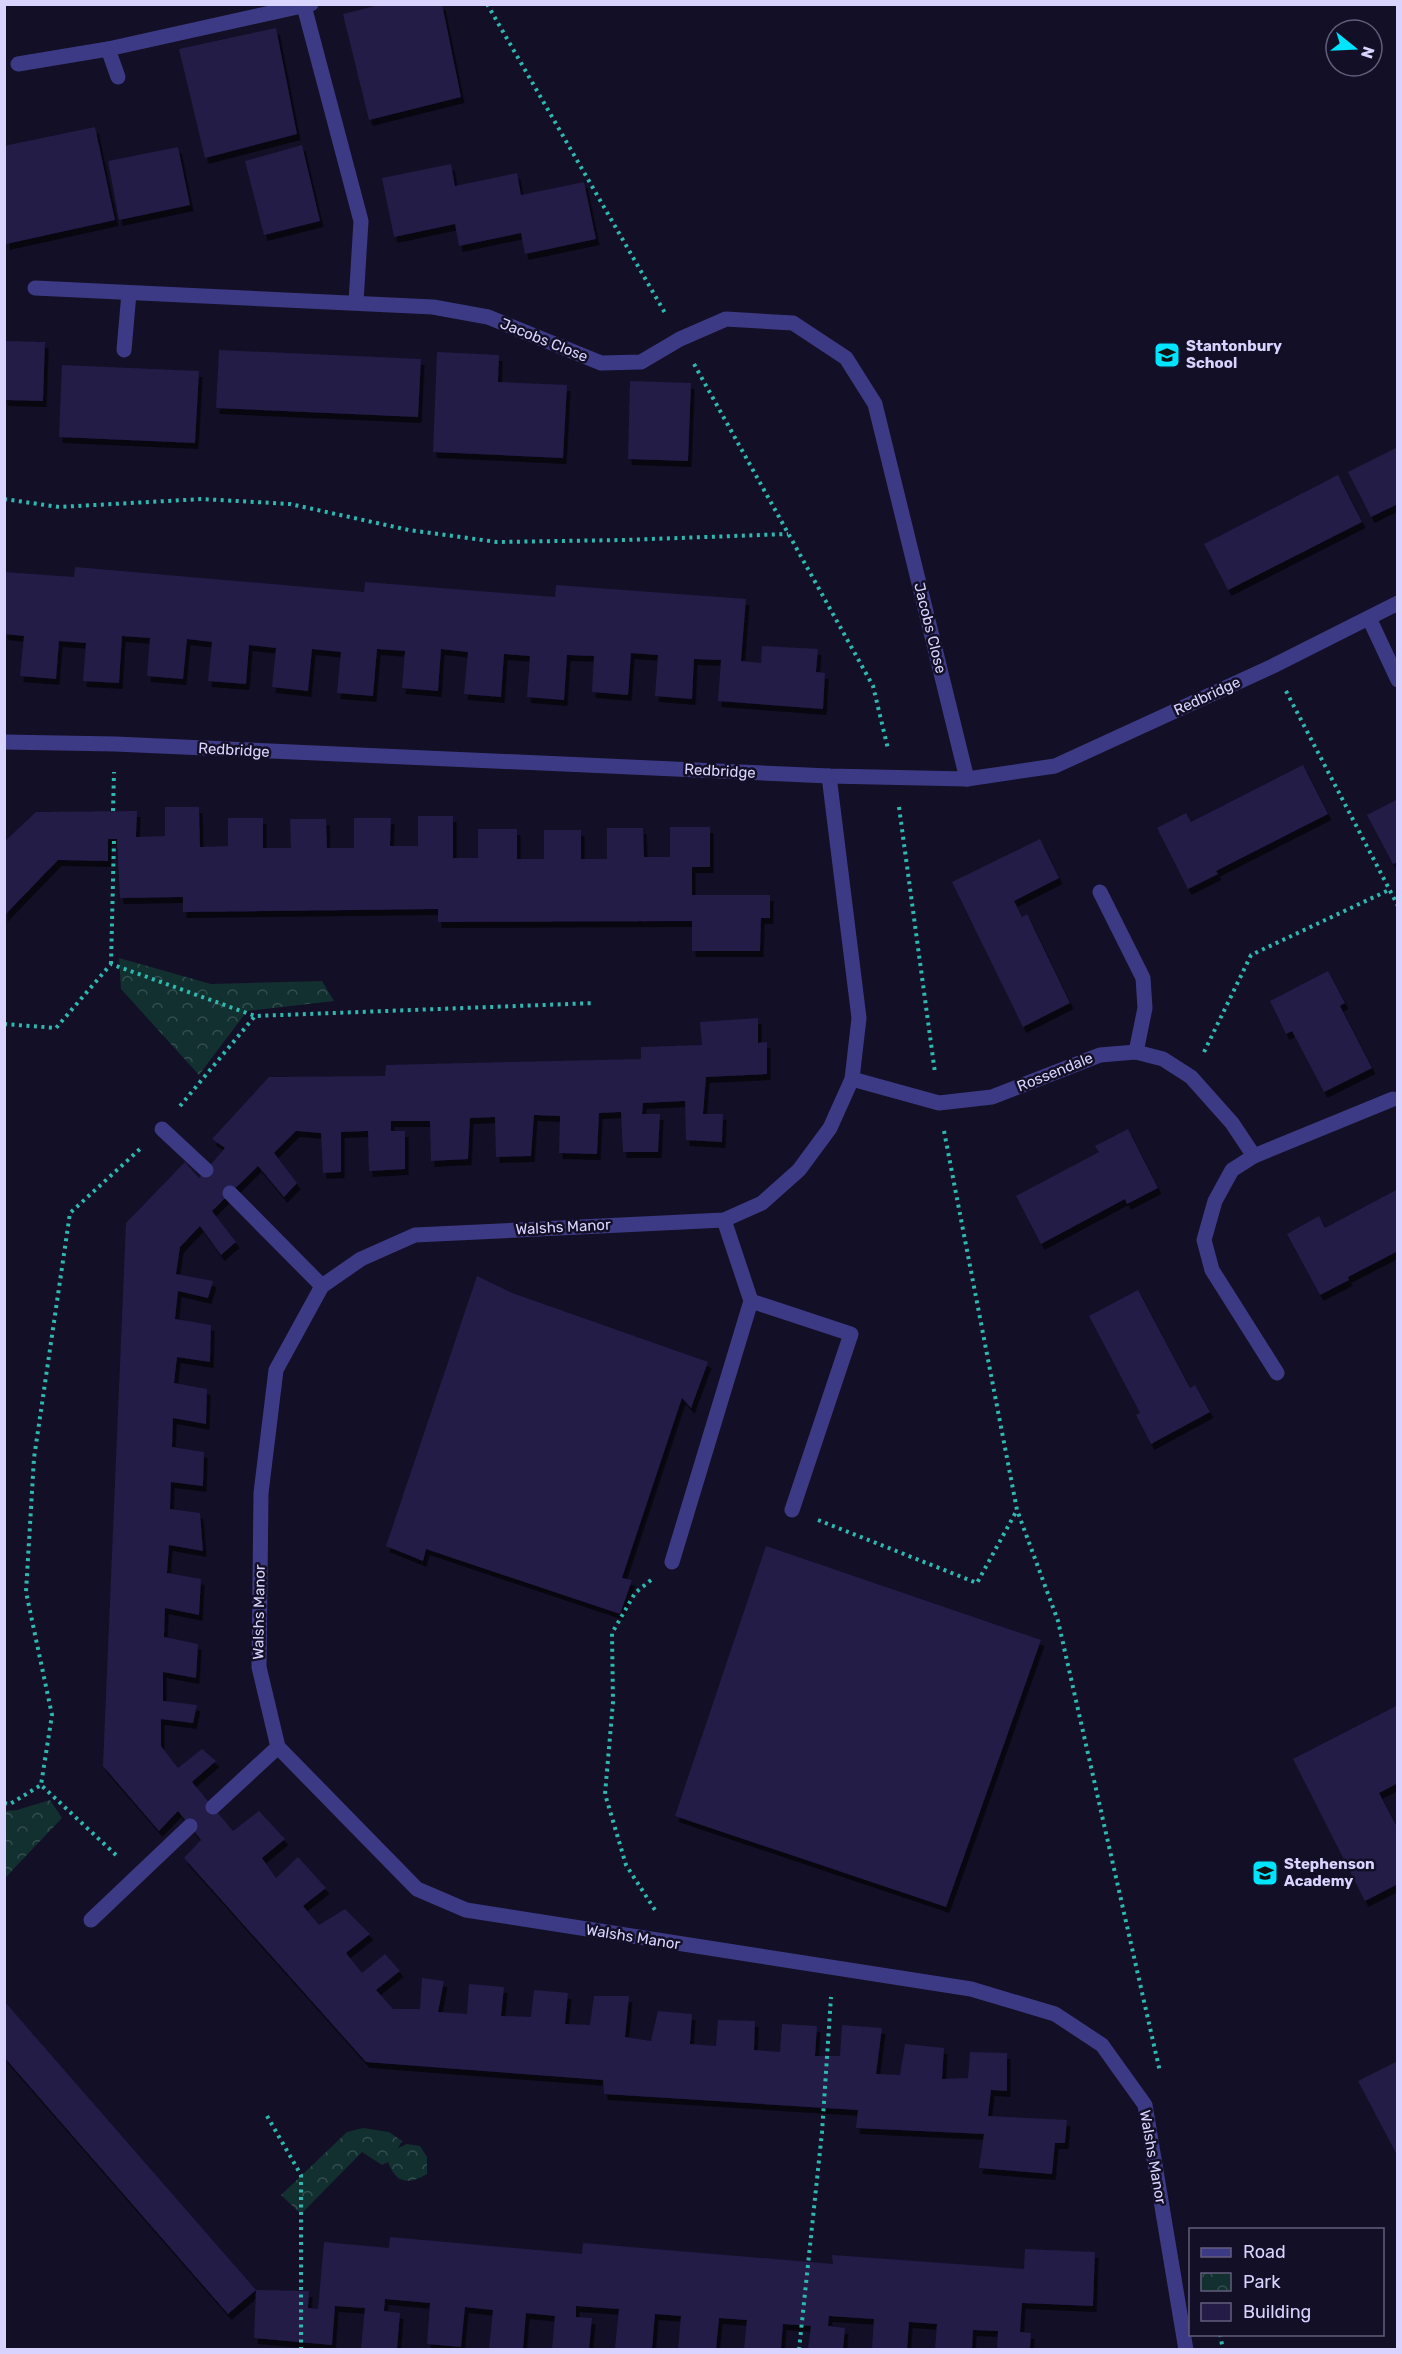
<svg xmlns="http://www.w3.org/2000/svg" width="1402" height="2354" viewBox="0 0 1402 2354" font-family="Rubik,sans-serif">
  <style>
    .park { fill: url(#park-crowns) }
    .building { fill: #241b47; filter: url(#shadow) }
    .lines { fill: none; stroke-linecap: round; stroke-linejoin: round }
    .path { stroke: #2fb8b0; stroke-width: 4; stroke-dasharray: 3 4.5; stroke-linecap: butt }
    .service { stroke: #3d3a85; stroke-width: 15 }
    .minor { stroke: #3d3a85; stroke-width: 15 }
    .labels { text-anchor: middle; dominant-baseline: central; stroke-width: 5; stroke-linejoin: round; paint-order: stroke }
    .street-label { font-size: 15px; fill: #d9d4ff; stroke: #130f26 }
    .poi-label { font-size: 15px; font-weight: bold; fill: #d9d4ff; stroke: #130f26; text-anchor: start }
  </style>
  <defs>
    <pattern id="park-crowns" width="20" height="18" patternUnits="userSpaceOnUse" patternTransform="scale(1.5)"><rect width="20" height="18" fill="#12302f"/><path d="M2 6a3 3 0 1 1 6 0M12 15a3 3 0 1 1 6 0" fill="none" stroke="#344d4e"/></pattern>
    <filter id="shadow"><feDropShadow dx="3.5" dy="6" stdDeviation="0" flood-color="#0009"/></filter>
  </defs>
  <rect width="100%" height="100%" fill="#130f26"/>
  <g class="park">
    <path d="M119,958l92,26 111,-3 12,20 -87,10 -48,64 -78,-86z"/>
    <path d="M50,1800l12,18 -57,60v-67l12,-1z"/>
    <path d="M363,2128l26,4 13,9 -4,7 9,-4 13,2 7,11v17c-18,11 -31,10 -39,-12l-6,3 -20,-13 -61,62 -20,-19 66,-63z"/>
  </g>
  <g class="building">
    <path d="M383,4h59l19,93 -92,23 -26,-106z"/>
    <path d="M276,28l21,106 -92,24 -26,-109z"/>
    <path d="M95,127l20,93 -109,24 -2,-98z"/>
    <path d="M302,145l18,76 -56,14 -19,-74z"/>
    <path d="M178,147l12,58 -71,15 -11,-59z"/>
    <path d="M451,164l4,22 62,-13 4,22 63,-13 12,57 -71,15 -4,-21 -62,13 -4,-22 -61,13 -12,-59z"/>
    <path d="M4,341l41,1 -2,59 -39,-1z"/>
    <path d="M219,350l202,9 -3,58 -202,-9z"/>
    <path d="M437,352l62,3 -1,27 69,3 -4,73 -130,-6z"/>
    <path d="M62,365l137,6 -4,72 -136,-6z"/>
    <path d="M630,381l61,2 -3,78 -60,-2z"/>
    <path d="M1398,447v57l-27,13 -23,-45z"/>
    <path d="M1338,475l24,47 -134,68 -24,-46z"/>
    <path d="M75,567l289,25 1,-10 190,15 1,-12 190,14 -5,62 20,2 1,-17 56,3 -2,23 9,1 -2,36 -105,-8 3,-41 -27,-1 -2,40 -37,-3 3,-41 -27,-2 -3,42 -36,-3 2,-36 -27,-1 -3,45 -37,-3 3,-41 -26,-2 -3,43 -37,-3 4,-42 -27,-3 -3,42 -36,-3 3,-37 -28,-2 -4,47 -36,-3 4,-41 -29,-3 -4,42 -36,-4 4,-39 -27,-3 -3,39 -38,-3 4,-39 -25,-3 -4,40 -36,-3 3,-38 -28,-2 -3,47 -36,-2 3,-38 -27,-2 -3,38 -36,-3 4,-40 -20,-2v-62l70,5z"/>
    <path d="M1303,765l25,49 -112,57 2,3 -30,15 -31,-61 29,-15 5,9z"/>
    <path d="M1398,799v63l-5,2 -26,-49z"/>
    <path d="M165,807h34l1,40 28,-1v-28h35v30h28l-1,-29h36l1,29h27v-30h37l-1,28h28v-30h35v42h25v-29h39v30h27v-29h37v29h26v-31h36l1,29h26v-30h40v40h-18v28h78v23h-9l-1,33h-68v-30l-254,1v-13l-255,3v-15l-63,1 -3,-59h-9v22l-50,-1 -54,56v-74l32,-30 101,-1 -1,26 29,-1z"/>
    <path d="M1040,839l19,39 -45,23 8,16 5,-3 43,89 -47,24 -71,-145z"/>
    <path d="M1328,971l17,32 -5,3 32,62 -48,24 -32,-61 -6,3 -16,-33z"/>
    <path d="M758,1018v25l9,-1v32l-61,3 -3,37h20l-1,28 -36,-2 -1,-39 -42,2 -1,11h18l-2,38h-35l-2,-40 -22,1 -2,41 -38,-1 1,-37 -26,-1 -3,41 -35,1 -1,-40 -25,1 -2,41 -37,2 -1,-40h-39v10h14v38l-36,2 -1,-40 -27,1v40l-18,1 -2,-40 -25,-2 -22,22 23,30 -13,14 -26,-31 -46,45 24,31 -15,13 -21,-29 -20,21 -4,27 37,7 -5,17 -30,-7 -3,28 36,6 -1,37 -33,-5 -3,26 33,6 -1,35 -33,-6 -1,29 32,5 -1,34 -32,-4 -1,27 30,4 3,38 -34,-6 -2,28 34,6 -2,36 -34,-7 -1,29 34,7 -2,34 -33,-6v29l34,4 -4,18 -32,-4v27l17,22 24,-19 14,12 -24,21 41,49 26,-20 26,28 -23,19 14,20 22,-21 28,31 -23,18 16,19 26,-16 25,25 -24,19 16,20 23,-19 15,17 -24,19 17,19h27l2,-31 22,3 -6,31 29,2 2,-30 35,3 -3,29 30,1 3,-27 34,3 -3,31 25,1 4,-29h35l-4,41 26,4 7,-30 34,3 -2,30 26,2 2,-26 37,1 -1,29 26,2 2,-28 35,2 -2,30h25l2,-31 40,3 -6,46 24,1 5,-31 39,4 -2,31 26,-1 2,-26 37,1v38l-16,-1 -3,26 79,4 -2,23h-10l-3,31 -73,-6 5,-34 -128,-6 2,-18 -254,-16 -1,-14 -237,-18 -182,-204 17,-18 -23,-29 -19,20 -56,-65 23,-543 59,-61 14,16 26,-30 -13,-9 57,-62 116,-1 1,-11 255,-6v-12l61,-2 -2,-23z"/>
    <path d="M1128,1129l30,59 -31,16 -2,-5 -84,45 -25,-48 83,-44 -4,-6z"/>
    <path d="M1398,1189v62l-50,26 1,3 -29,15 -33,-61 32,-18 6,12z"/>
    <path d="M477,1276l35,17 196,69 -17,46 -9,-10 -60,180 10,2 -12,34 -194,-65 -3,12 -37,-15z"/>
    <path d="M1138,1290l52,98 5,-3 15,27 -59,32 -15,-29 4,-2 -51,-97z"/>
    <path d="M766,1546l275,94 -95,267 -271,-91z"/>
    <path d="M1398,1705v78l-19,10 19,36v55l-33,17 -72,-142z"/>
    <path d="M4,2001l252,289 -28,24 -224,-257z"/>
    <path d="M1398,2061v96l-40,-76z"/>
    <path d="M390,2237l192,17 1,-11 250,21 -1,-9 192,14 1,-20 70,3 -2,54 -71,-3 -2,29 11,1 -1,16h-33l1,-18 -25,-1 -1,19h-37l2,-25 -28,-2 -2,27h-35l2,-30 -45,-3 -1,10 17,2 -2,21h-35l3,-23 -28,-2 -2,25h-37l3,-29 -28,-2 -3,31h-38l3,-33 -26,-2 -3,35 -37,-1 4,-39 -43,-3v11l16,1 -3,31h-37l3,-33 -29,-3 -3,36h-34l4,-39 -28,-3 -4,40 -34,-3 3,-41 -45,-4 -1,12 16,2 -3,36 -36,-1 4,-40 -30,-2 -3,39 -78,-7 2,-48 53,1 -1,17 10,1 6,-67 65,6z"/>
  </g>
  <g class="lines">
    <g class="path">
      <path d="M487,4l178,309"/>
      <path d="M694,364l179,322 15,63"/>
      <path d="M4,499l55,8 143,-8 88,5 119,26 88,12 127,-2 164,-6"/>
      <path d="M1286,691l112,215"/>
      <path d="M899,807l36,266"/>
      <path d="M113,811l1,-39"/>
      <path d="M111,964l3,-125"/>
      <path d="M4,1024l52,4 55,-64 144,52"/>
      <path d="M1204,1052l47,-97 138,-65"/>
      <path d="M180,1106l75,-90 340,-13"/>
      <path d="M944,1131l73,379 41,111 102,451"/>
      <path d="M818,1520l159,63 40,-73"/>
      <path d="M651,1580l-16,13 -23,40 1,69 -8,92 21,71 29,45"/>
      <path d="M4,1803l6,1 31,-19"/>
      <path d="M116,1855l-75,-70 11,-70 -26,-123 8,-134 36,-245 70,-64"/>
      <path d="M267,2116l34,59v175"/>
      <path d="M1220,2334l3,16"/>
      <path d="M799,2350l23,-218 9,-135"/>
    </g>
    <g class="service">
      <path d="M1369,618l29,62"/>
      <path d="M162,1129l44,41"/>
      <path d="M230,1193l92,93"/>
      <path d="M751,1301l100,33 -59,176"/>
      <path d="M672,1562l79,-261 -27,-81"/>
      <path d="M213,1807l65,-60"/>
      <path d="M91,1920l99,-94"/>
    </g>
    <g class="minor">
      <path d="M304,6l57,215 -5,81"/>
      <path d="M108,49l10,28"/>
      <path d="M18,64l90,-15 203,-45"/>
      <path d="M35,288l398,19 55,10 113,46 40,-1 39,-23 46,-20 67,4 53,35 29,46 92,375"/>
      <path d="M124,350l5,-57"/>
      <path d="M4,742l111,2 714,32 138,3 88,-13 218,-100 125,-63"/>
      <path d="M829,776l30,242 -7,61 -22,49 -31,42 -37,33 -38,17 -309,15 -54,24 -39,27 -46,84 -15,123 -2,174 19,80 139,142 49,21 505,79 84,25 47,31 43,60 41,245"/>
      <path d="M1100,892l43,86 2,30 -9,44"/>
      <path d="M852,1079l87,24 53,-6 108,-42 36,-3 27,7 28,18 41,46 22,33"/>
      <path d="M1277,1373l-65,-103 -8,-30 11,-39 17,-31 22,-14 139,-57"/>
    </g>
  </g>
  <defs>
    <g id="school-square" transform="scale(1.35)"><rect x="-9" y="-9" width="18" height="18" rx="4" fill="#00e5ff" stroke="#130f26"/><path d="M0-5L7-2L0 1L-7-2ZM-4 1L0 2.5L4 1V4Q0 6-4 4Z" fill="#111"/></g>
  </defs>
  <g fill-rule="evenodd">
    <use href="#school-square" x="1167" y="355"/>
    <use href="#school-square" x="1265" y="1873"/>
  </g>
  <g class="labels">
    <g class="street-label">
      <text transform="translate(544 340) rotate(22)">Jacobs Close</text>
      <text transform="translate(930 628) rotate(76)">Jacobs Close</text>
      <text transform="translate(1207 696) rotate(-25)">Redbridge</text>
      <text transform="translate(234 750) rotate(3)">Redbridge</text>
      <text transform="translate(720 771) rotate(3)">Redbridge</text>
      <text transform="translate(1055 1072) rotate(-22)">Rossendale</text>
      <text transform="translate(563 1227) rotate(-3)">Walshs Manor</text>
      <text transform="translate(259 1612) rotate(-89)">Walshs Manor</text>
      <text transform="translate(633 1937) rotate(9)">Walshs Manor</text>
      <text transform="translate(1153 2157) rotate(80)">Walshs Manor</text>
    </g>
    <g class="poi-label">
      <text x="1186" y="346">Stantonbury<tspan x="1186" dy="17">School</tspan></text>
      <text x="1284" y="1864">Stephenson<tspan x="1284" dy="17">Academy</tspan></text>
    </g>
  </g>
  <rect width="1402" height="2354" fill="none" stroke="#d9d4ff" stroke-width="12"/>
  <rect x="1189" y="2228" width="195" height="108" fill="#130f26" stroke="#625e7d" stroke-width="1.5"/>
  <rect x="1201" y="2248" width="30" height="9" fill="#3d3a85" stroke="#625e7d" stroke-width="1.5"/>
  <text x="1243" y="2258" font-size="18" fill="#d9d4ff">Road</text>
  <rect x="1201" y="2273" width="30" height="18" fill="url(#park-crowns)" stroke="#625e7d" stroke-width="1.5"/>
  <text x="1243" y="2288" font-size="18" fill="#d9d4ff">Park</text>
  <rect x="1201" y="2303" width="30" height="18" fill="#241b47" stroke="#625e7d" stroke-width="1.5"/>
  <text x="1243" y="2318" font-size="18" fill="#d9d4ff">Building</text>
  <g transform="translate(1354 48) rotate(108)"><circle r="28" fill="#130f26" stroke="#625e7d" stroke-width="1.5"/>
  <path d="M0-4.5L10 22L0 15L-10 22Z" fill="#00e5ff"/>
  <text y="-9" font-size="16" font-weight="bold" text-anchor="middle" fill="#d9d4ff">N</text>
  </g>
</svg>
